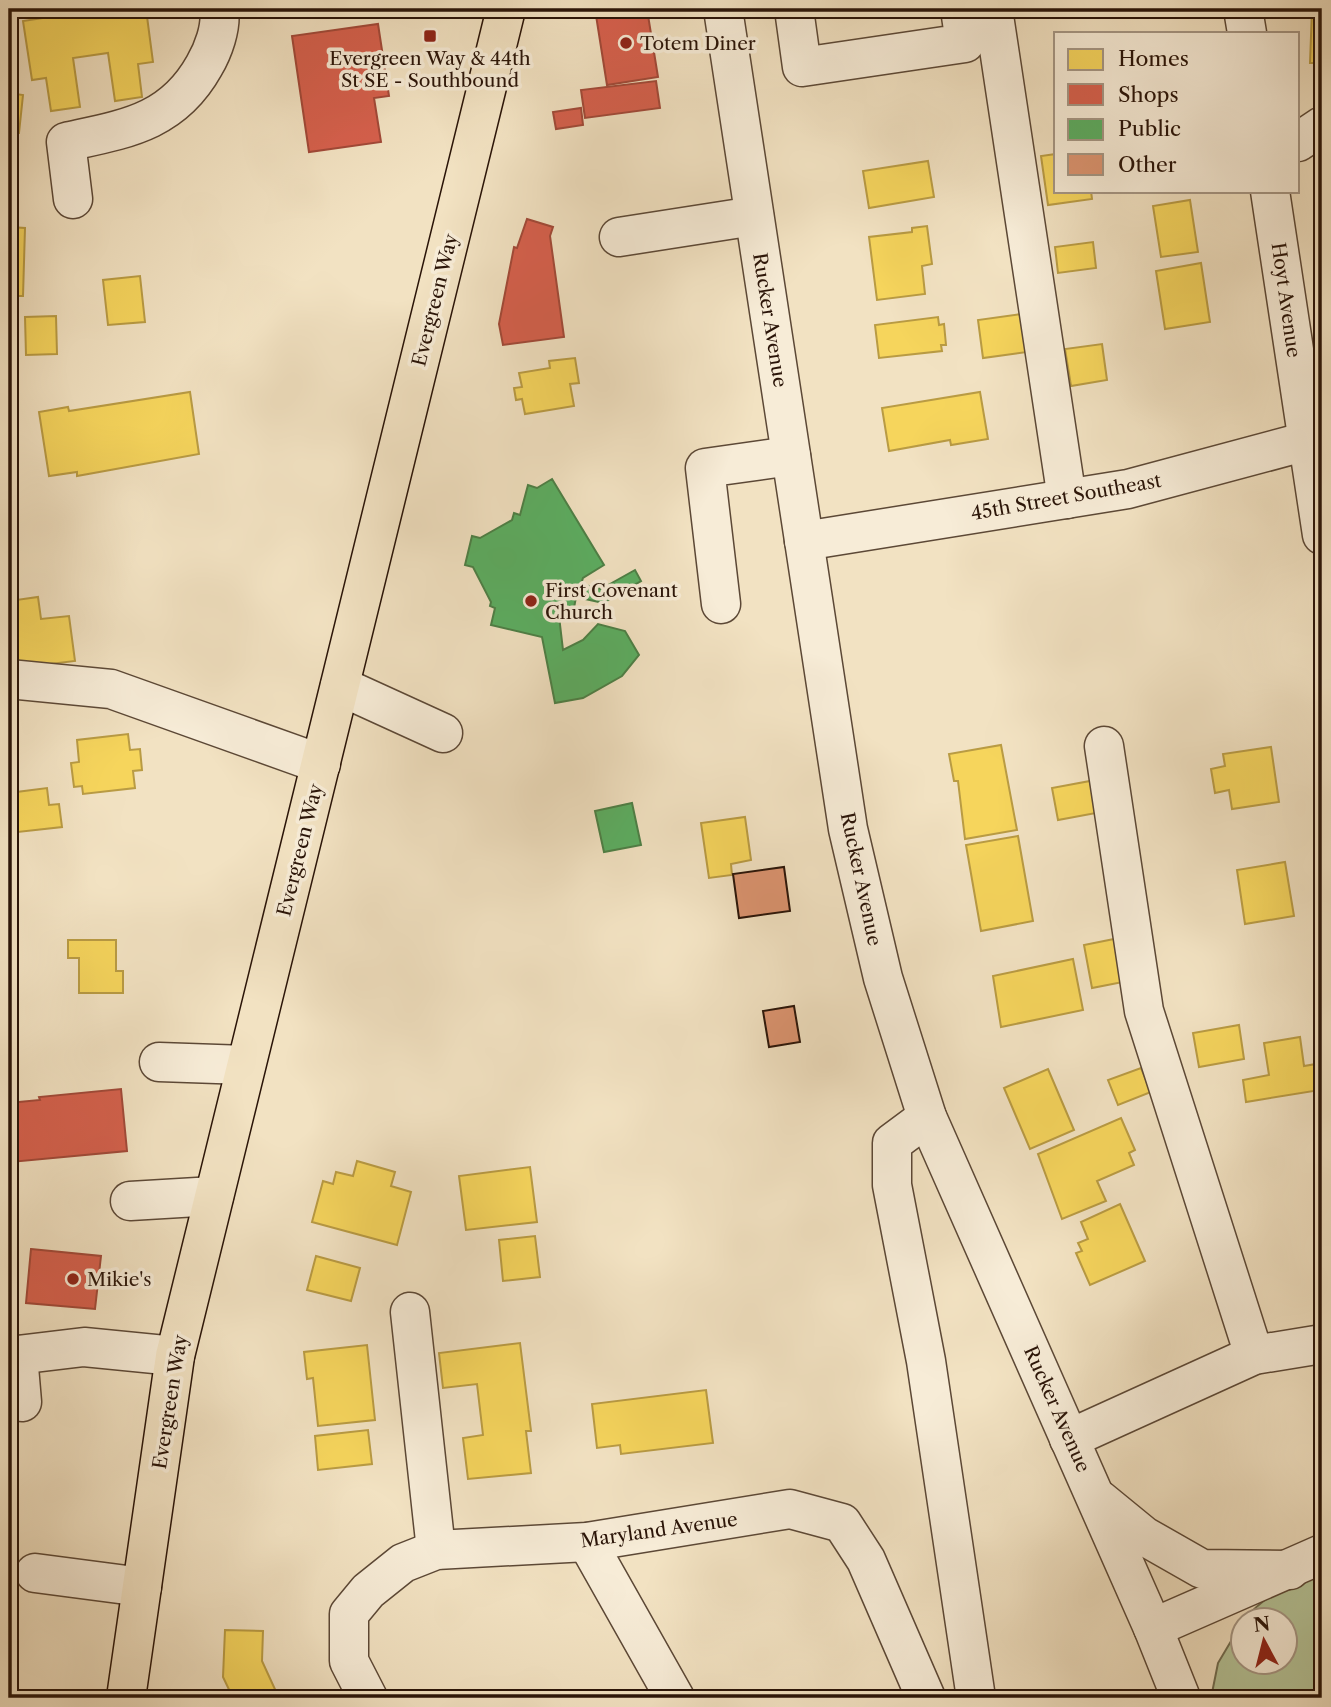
<svg xmlns="http://www.w3.org/2000/svg" width="1331" height="1707" viewBox="0 0 1331 1707" font-family="'Libre Caslon Text',serif">
  <style>
    .green { fill: #b5c498; stroke: #706c50; stroke-width: 2 }
    .homes { fill: #f6d55c; stroke: #b99b43; stroke-width: 2 }
    .shops { fill: #d6604d; stroke: #a24938; stroke-width: 2 }
    .public { fill: #5aae61; stroke: #4c8046; stroke-width: 2 }
    .building { fill: #dc9470; stroke: #2a1408; stroke-width: 2 }
    .lines { fill: none; stroke-linecap: round; stroke-linejoin: round }
    .minor-casing { stroke: #5c4836; stroke-width: 41 }
    .major-casing { stroke: #2a1408; stroke-width: 41 }
    .minor { stroke: #f7ecd7; stroke-width: 38 }
    .major { stroke: #f2e2c2; stroke-width: 38 }
    .poi-dot { fill: #8f2418; stroke: #f7ecd7; stroke-width: 2.5 }
    .labels { text-anchor: middle; dominant-baseline: central; stroke-width: 7; stroke-linejoin: round; paint-order: stroke }
    .poi-label { font-size: 19px; fill: #2a1408; stroke: #f7ecd7; text-anchor: start }
    .street-label { font-size: 19px; fill: #2a1408; stroke: #f7ecd7 }
  </style>
  <rect width="100%" height="100%" fill="#f2e2c2"/>
  <filter id="stains"><feTurbulence type="fractalNoise" baseFrequency=".00286" numOctaves="4"/><feColorMatrix values="0 0 0 0 .2 0 0 0 0 .09 0 0 0 0 .02 0 0 0 .5 -.17"/></filter>
  <radialGradient id="worn" r=".72"><stop offset=".6" stop-color="#630" stop-opacity="0"/><stop offset="1" stop-color="#630" stop-opacity=".3"/></radialGradient>
  <path class="green" d="M1322,1569v129h-111l7,-35 25,-42 1,41h42v-42l-41,-1c19,-24 50,-37 77,-50z"/>
  <g class="homes">
    <path d="M146,9l7,53 -15,2 4,33 -27,4 -7,-48 -35,5 7,49 -29,4 -5,-33 -14,2 -9,-59 27,-4 -1,-7 3,-1z"/>
    <path d="M1312,9h10v54h-12z"/>
    <path d="M9,93l14,2 -4,38 -10,-1z"/>
    <path d="M1056,154v37h35l1,8 -44,6 -7,-49z"/>
    <path d="M928,161l6,36 -65,11 -6,-37z"/>
    <path d="M1190,200l8,52 -37,5 -8,-51z"/>
    <path d="M927,226l5,38 -10,2 3,28 -48,6 -8,-63 43,-5v-4z"/>
    <path d="M9,227l16,1 -2,68h-11l-1,31h-2z"/>
    <path d="M1093,242l3,26 -38,5 -3,-26z"/>
    <path d="M1201,263l9,59 -45,7 -9,-58z"/>
    <path d="M140,276l5,46 -37,3 -5,-45z"/>
    <path d="M1021,314l6,38 -44,6 -5,-38z"/>
    <path d="M56,316l1,38 -31,1 -1,-38z"/>
    <path d="M938,317l1,8 5,-1 2,21h-5l1,6 -63,7 -4,-33z"/>
    <path d="M1102,344l5,36 -36,6 -6,-37z"/>
    <path d="M575,358l4,25 -9,1 4,22 -49,8 -3,-15 -6,1 -2,-12 8,-1 -3,-14 31,-5 -1,-7z"/>
    <path d="M190,392l9,62 -122,22v-4l-28,4 -10,-64 29,-5 1,4z"/>
    <path d="M980,392l8,47 -37,6 -1,-5 -61,11 -7,-43z"/>
    <path d="M38,597l3,22 28,-3 6,45 -66,8v-68z"/>
    <path d="M128,734l2,16 10,-1 2,21 -9,1 2,17 -52,6 -1,-8 -8,1 -3,-24 8,-1 -2,-22z"/>
    <path d="M1001,745l16,85 -52,9 -7,-58h-4l-5,-27z"/>
    <path d="M1271,747l8,55 -47,7 -3,-19 -14,3 -4,-24 14,-3 -2,-12z"/>
    <path d="M1090,781l6,32 -38,7 -6,-32z"/>
    <path d="M47,788l2,17 10,-1 3,23 -53,6v-40z"/>
    <path d="M745,817l6,43 -20,4 1,11 -23,3 -8,-55z"/>
    <path d="M1018,836l15,85 -52,10 -15,-86z"/>
    <path d="M1285,862l9,54 -49,8 -8,-54z"/>
    <path d="M1119,938l9,43 -36,7 -8,-43z"/>
    <path d="M68,940h48v31h7v22h-44v-35h-11z"/>
    <path d="M1073,959l10,51 -82,17 -8,-51z"/>
    <path d="M1239,1025l5,34 -45,8 -6,-34z"/>
    <path d="M1300,1037l4,29 12,-2 4,26 -74,12 -3,-22 26,-5 -5,-32z"/>
    <path d="M1141,1068l10,24 -33,13 -10,-25z"/>
    <path d="M1048,1069l26,61 -44,19 -26,-61z"/>
    <path d="M1121,1118l14,32 -6,3 5,12 -37,16 9,20 -44,18 -24,-65z"/>
    <path d="M357,1161l38,11 -4,14 20,6 -14,53 -85,-23 11,-41 10,3 3,-12 17,4z"/>
    <path d="M530,1167l7,55 -71,8 -7,-54z"/>
    <path d="M1120,1204l25,57 -55,24 -14,-32 6,-2 -4,-8 10,-4 -7,-17z"/>
    <path d="M535,1236l5,41 -37,4 -4,-41z"/>
    <path d="M316,1256l44,12 -9,33 -44,-11z"/>
    <path d="M520,1343l11,88h-5l5,42 -63,6 -5,-41 20,-3 -6,-51 -34,4 -4,-35z"/>
    <path d="M367,1345l8,75 -57,6 -5,-48 -6,1 -3,-27z"/>
    <path d="M706,1390l7,53 -92,11 -1,-9 -23,3 -5,-44z"/>
    <path d="M368,1430l4,34 -54,6 -3,-34z"/>
    <path d="M225,1630l38,1 -1,30 17,37h-46l-10,-21z"/>
  </g>
  <g class="shops">
    <path d="M595,9h52l11,68 -51,8z"/>
    <path d="M797,9h74l-73,10z"/>
    <path d="M378,24l11,72 -15,2 7,44 -72,10 -17,-116z"/>
    <path d="M656,81l4,27 -75,10 -4,-28z"/>
    <path d="M581,108l2,17 -27,4 -3,-17z"/>
    <path d="M527,219l26,8 -3,9 14,101 -61,8 -4,-21 15,-77 3,1z"/>
    <path d="M121,1089l6,62 -116,11 -2,-59 31,-3 -1,-3z"/>
    <path d="M31,1249l70,7 -6,53 -69,-6z"/>
  </g>
  <g class="public">
    <path d="M552,479l52,86 -21,13 -2,6 20,5 34,-19 6,11 -38,22 -27,-6 -2,11 -15,8 4,34 20,-10 15,-16 27,7 14,24 -17,21 -39,22 -28,5 -13,-66 -51,-12 4,-17 -5,-2 1,-4 -18,-35 -8,-2 7,-29 8,2 32,-18 2,-7 6,2 8,-30 9,3z"/>
    <path d="M632,803l9,42 -37,7 -9,-41z"/>
  </g>
  <g class="building">
    <path d="M784,867l6,44 -51,7 -6,-44z"/>
    <path d="M794,1006l6,36 -31,5 -6,-36z"/>
  </g>
  <g class="lines">
    <g class="minor-casing">
      <g id="minor">
        <path d="M723,9l125,820 35,149 44,139 226,511 28,70"/>
        <path d="M794,9l8,58 163,-24 -5,-34"/>
        <path d="M993,9l74,490"/>
        <path d="M1243,9l4,24"/>
        <path d="M1298,142l24,-16"/>
        <path d="M1270,191l52,344"/>
        <path d="M73,199l-7,-57c59,-13 106,-19 138,-76 9,-15 18,-39 15,-57"/>
        <path d="M619,237l135,-21"/>
        <path d="M804,541l324,-52 179,-48 15,-10"/>
        <path d="M721,604l-16,-136 86,-12"/>
        <path d="M9,679l102,10 210,75"/>
        <path d="M340,686l103,47"/>
        <path d="M1104,746l40,265 110,344"/>
        <path d="M159,1062l87,3"/>
        <path d="M927,1117l-35,26v42l34,176 50,337"/>
        <path d="M130,1201l84,-5"/>
        <path d="M410,1312l26,238"/>
        <path d="M18,1355l4,47"/>
        <path d="M9,1356l75,-9 91,9"/>
        <path d="M1069,1439l185,-84 68,-11"/>
        <path d="M1100,1500l44,36 58,33 88,1"/>
        <path d="M587,1542l88,156"/>
        <path d="M35,1573l107,14"/>
        <path d="M1153,1628l169,-74"/>
        <path d="M368,1698l-19,-37v-47l19,-23 35,-28 33,-13 151,-8 203,-33 52,14 24,37 60,138"/>
      </g>
    </g>
    <g class="major-casing">
      <path id="major" d="M126,1698l49,-342 331,-1347"/>
    </g>
    <use href="#minor" class="minor"/>
    <use href="#major" class="major"/>
  </g>
  <g class="poi-dot">
    <rect x="423" y="29" width="14" height="14" rx="3.5"/>
    <circle cx="626" cy="43" r="7"/>
    <circle cx="531" cy="601" r="7"/>
    <circle cx="73" cy="1279" r="7"/>
  </g>
  <g class="labels">
    <g class="poi-label">
      <text x="640" y="43">Totem Diner</text>
      <text x="430" y="58" text-anchor="middle">Evergreen Way &amp; 44th<tspan x="430" dy="22">St SE - Southbound</tspan></text>
      <text x="545" y="590">First Covenant<tspan x="545" dy="22">Church</tspan></text>
      <text x="87" y="1279">Mikie's</text>
    </g>
    <g class="street-label">
      <text transform="translate(435 300) rotate(-76)">Evergreen Way</text>
      <text transform="translate(1286 300) rotate(82)">Hoyt Avenue</text>
      <text transform="translate(770 320) rotate(81)">Rucker Avenue</text>
      <text transform="translate(1066 497) rotate(-10)">45th Street Southeast</text>
      <text transform="translate(300 850) rotate(-76)">Evergreen Way</text>
      <text transform="translate(861 879) rotate(78)">Rucker Avenue</text>
      <text transform="translate(170 1402) rotate(-81)">Evergreen Way</text>
      <text transform="translate(1057 1409) rotate(66)">Rucker Avenue</text>
      <text transform="translate(659 1530) rotate(-8)">Maryland Avenue</text>
    </g>
  </g>
  <rect width="1331" height="1707" fill="none" stroke="#f2e2c2" stroke-width="35"/>
  <rect x="10" y="10" width="1310" height="1686" fill="none" stroke="#2a1408" stroke-width="3.5"/>
  <rect x="18" y="18" width="1296" height="1672" fill="none" stroke="#2a1408" stroke-width="2"/>
  <rect x="1054" y="32" width="245" height="161" fill="#f7ecd7" stroke="#a59684" stroke-width="2"/>
  <rect x="1068" y="49" width="35" height="21" fill="#f6d55c" stroke="#a59684" stroke-width="2"/>
  <text x="1118" y="66" font-size="21" fill="#2a1408">Homes</text>
  <rect x="1068" y="84" width="35" height="21" fill="#d6604d" stroke="#a59684" stroke-width="2"/>
  <text x="1118" y="102" font-size="21" fill="#2a1408">Shops</text>
  <rect x="1068" y="119" width="35" height="21" fill="#5aae61" stroke="#a59684" stroke-width="2"/>
  <text x="1118" y="136" font-size="21" fill="#2a1408">Public</text>
  <rect x="1068" y="154" width="35" height="21" fill="#dc9470" stroke="#a59684" stroke-width="2"/>
  <text x="1118" y="172" font-size="21" fill="#2a1408">Other</text>
  <g transform="translate(1264 1641) rotate(353)"><circle r="33" fill="#f7ecd7" stroke="#a59684" stroke-width="2"/>
  <path d="M0-5L12 26L0 18L-12 26Z" fill="#8f2418"/>
  <text y="-10" font-size="19" font-weight="bold" text-anchor="middle" fill="#2a1408">N</text>
  </g>
  <rect width="100%" height="100%" filter="url(#stains)"/>
  <rect width="100%" height="100%" fill="url(#worn)"/>
</svg>
